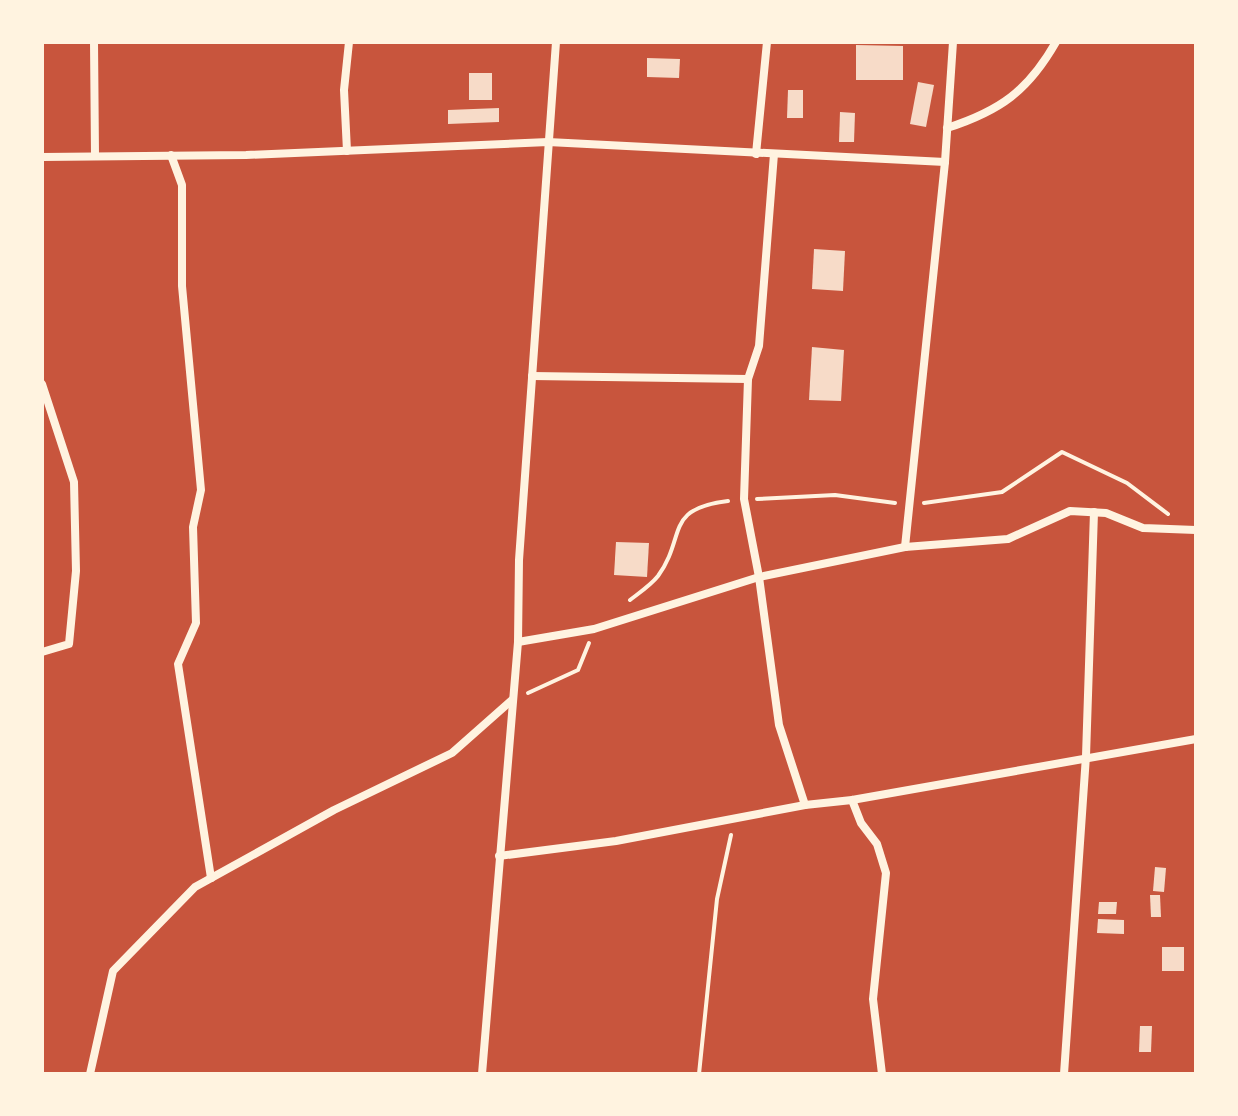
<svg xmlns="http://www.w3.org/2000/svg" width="1238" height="1116" viewBox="0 0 1238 1116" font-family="'Titillium Web',sans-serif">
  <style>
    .building { fill: #f7dbc8 }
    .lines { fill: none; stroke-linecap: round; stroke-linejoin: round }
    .path { stroke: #fff3e0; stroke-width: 4 }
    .minor { stroke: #fff3e0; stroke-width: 8 }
  </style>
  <rect width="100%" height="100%" fill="#c8553d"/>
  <g class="building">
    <path d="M856,45l47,1v34h-47z"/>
    <path d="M647,58l33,1 -1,19 -32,-1z"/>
    <rect x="469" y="73" width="23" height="27"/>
    <path d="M918,82l16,3 -8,42 -16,-3z"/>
    <path d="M788,90h15v28h-16z"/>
    <path d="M499,108v14l-51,2v-14z"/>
    <path d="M840,112l15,1 -1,29h-15z"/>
    <path d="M814,249l31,2 -2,40 -31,-2z"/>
    <path d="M812,347l32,3 -3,51 -32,-1z"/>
    <path d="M616,542l33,1 -2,34 -33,-2z"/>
    <path d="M1155,867l11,1 -2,24 -11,-1z"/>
    <path d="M1150,895h10l1,22h-10z"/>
    <path d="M1099,902h18l-1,12h-18z"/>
    <path d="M1098,919l26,1v14l-27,-1z"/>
    <rect x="1162" y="947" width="22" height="24"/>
    <path d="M1140,1026h12l-1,26h-12z"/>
  </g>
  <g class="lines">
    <g class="path">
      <path d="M757,499l78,-4 60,8"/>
      <path d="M924,503l78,-11 60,-40 65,31 41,31"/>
      <path d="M630,600c9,-7 21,-15 28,-24 29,-40 5,-67 70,-75"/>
      <path d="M528,693l50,-23 11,-27"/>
      <path d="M699,1074l18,-175 14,-64"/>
    </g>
    <g class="minor">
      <path d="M94,42l1,113"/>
      <path d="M947,128c53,-17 81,-37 109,-86"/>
      <path d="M347,151l-3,-61 5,-48"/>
      <path d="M756,154l11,-112"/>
      <path d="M774,154l-15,192 -11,33 -4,120 15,78 20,148 26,80"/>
      <path d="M171,155l11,30v101l19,204 -8,37 3,96 -18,41 33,214"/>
      <path d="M42,157l204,-2 302,-13 397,20"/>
      <path d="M532,376l216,3"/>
      <path d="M42,384l32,98 2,89 -7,73 -27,8"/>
      <path d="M905,547l40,-385 8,-120"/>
      <path d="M518,642l76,-13 165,-52 146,-30 103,-8 62,-28 36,2 37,15 53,2"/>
      <path d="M852,800l9,23 16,21 9,29 -13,126 9,75"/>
      <path d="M499,856l117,-15 189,-36 47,-5 344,-61"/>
      <path d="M90,1074l23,-103 82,-84 139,-77 118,-57 60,-53"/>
      <path d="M482,1074l36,-432 1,-82 37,-518"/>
      <path d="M1064,1074l22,-318 8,-244"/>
    </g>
  </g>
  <rect width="1238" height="1116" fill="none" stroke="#fff3e0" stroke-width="88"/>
</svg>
